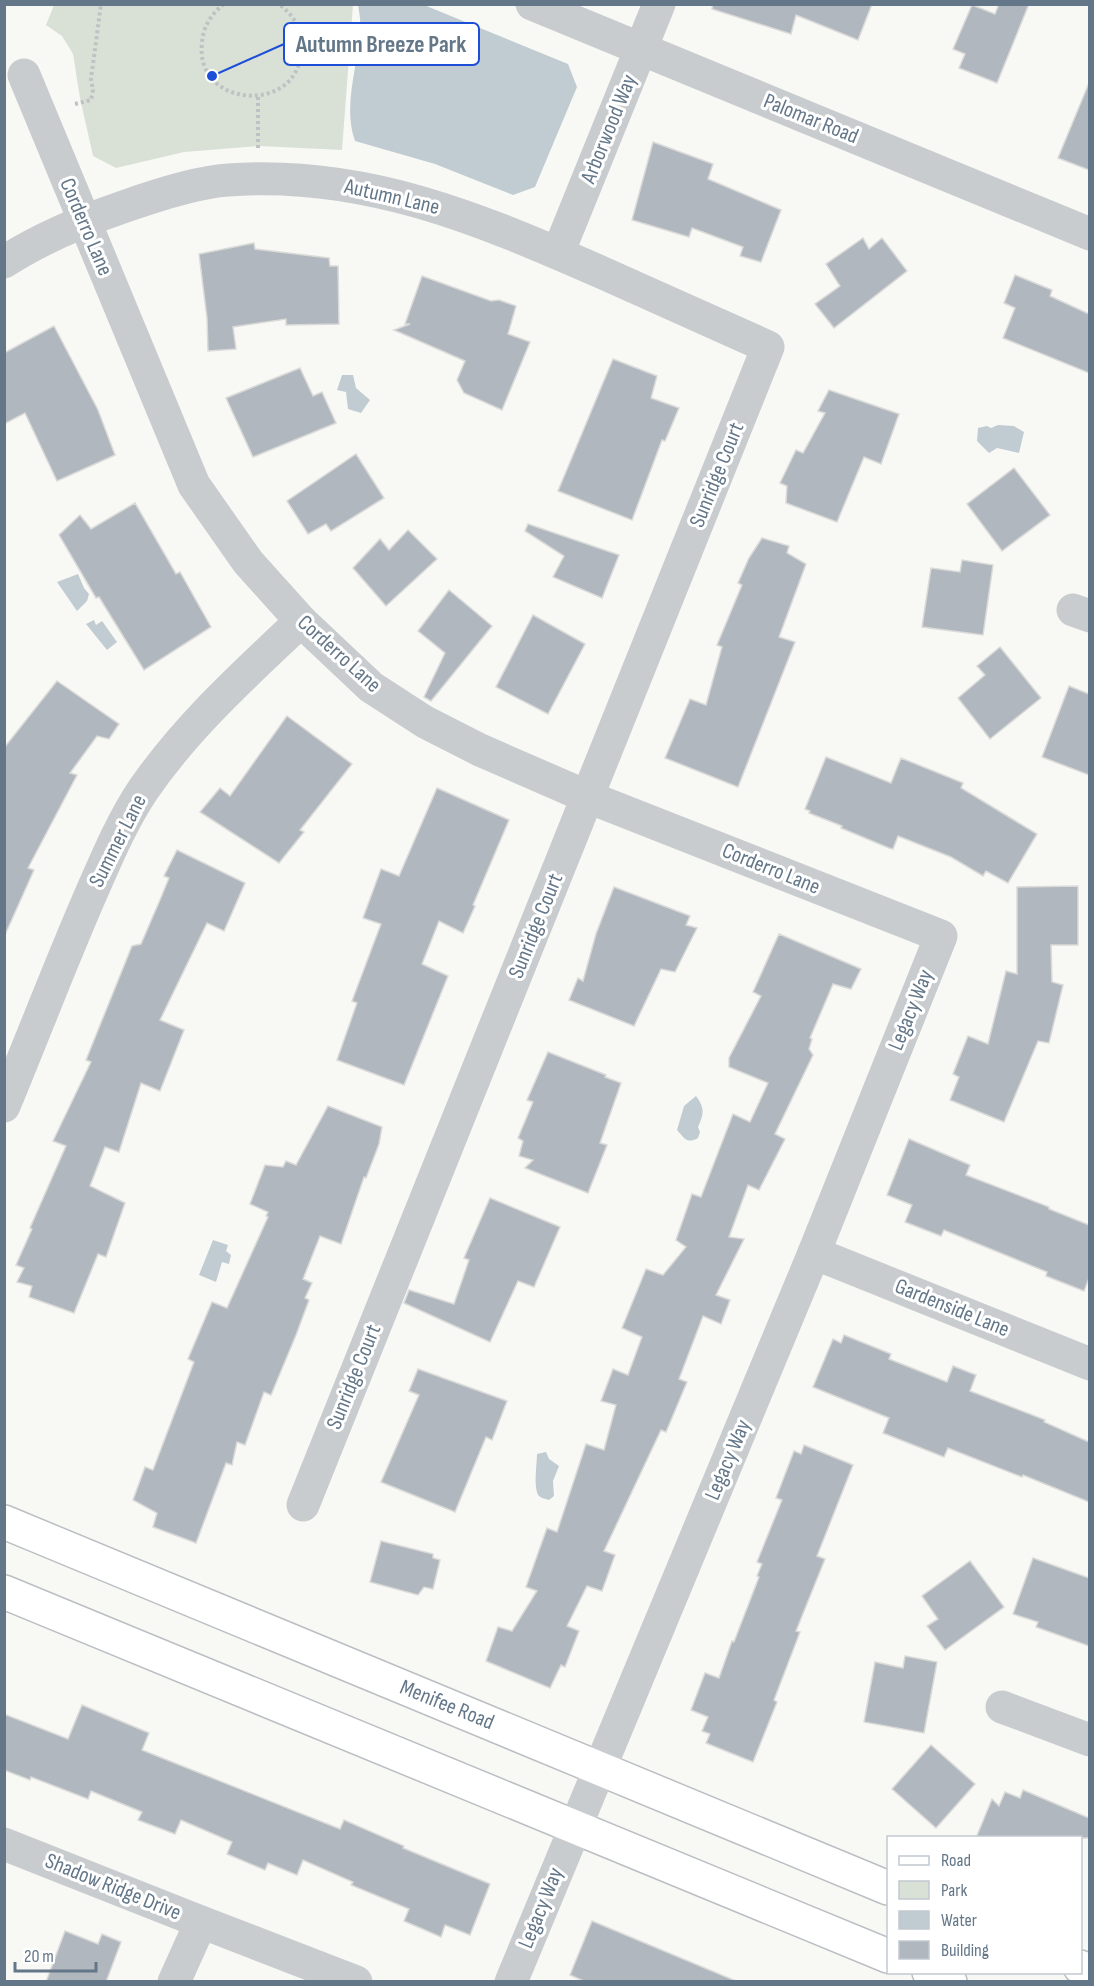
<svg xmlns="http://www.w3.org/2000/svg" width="1094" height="1986" viewBox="0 0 1094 1986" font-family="'Sofia Sans Condensed',sans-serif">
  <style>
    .green { fill: #d9e1d6 }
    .water { fill: #c1ccd2 }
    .building { fill: #b0b7be; stroke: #dadad8; stroke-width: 1.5 }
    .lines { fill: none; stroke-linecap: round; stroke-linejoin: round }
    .major-casing { stroke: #bbbfc3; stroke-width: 36 }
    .path { stroke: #bfc2c4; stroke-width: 4; stroke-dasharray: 3 3; stroke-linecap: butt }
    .minor { stroke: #c8cccf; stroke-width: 33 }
    .major { stroke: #fff; stroke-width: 33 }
    .labels { text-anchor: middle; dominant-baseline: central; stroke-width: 6; stroke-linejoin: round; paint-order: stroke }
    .street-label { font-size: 22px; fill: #647789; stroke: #fff }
    .leader { fill: none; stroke: #1d4ed8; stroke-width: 2 }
    .callout-dot { fill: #1d4ed8; stroke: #fff; stroke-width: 2 }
    .callout { fill: #fff; stroke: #1d4ed8; stroke-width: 2 }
    .callout-label { font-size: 24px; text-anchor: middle; font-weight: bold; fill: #647789 }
  </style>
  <rect width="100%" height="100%" fill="#f8f9f5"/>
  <path class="green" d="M54,5h299l-11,145 -83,-4 -75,6 -68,16 -23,-12 -13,-58 -7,-44 -11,-18 -16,-11z"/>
  <g class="water">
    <path d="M358,5h66l144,59 9,23 -42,100 -22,8 -78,-31 -80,-23c-13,-37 4,-76 5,-113 1,-8 -1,-16 -2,-23z"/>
    <path d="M342,375h11l3,13 14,12 -9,13 -13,-4 -2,-17 -9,-2z"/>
    <path d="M998,425l16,1 10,6 -5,21 -22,-5 -8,5 -12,-12 1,-13 9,-2 4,2z"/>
    <path d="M78,574l6,14 5,6 -2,7 -10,10 -20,-29z"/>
    <path d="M94,620l2,5 6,-4 15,21 -10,8 -21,-26z"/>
    <path d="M696,1096c9,12 8,18 2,31l2,5 -2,6c-11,6 -13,1 -21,-8l7,-24z"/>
    <path d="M213,1240l15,5 -2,6 5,4 -2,9 -7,-2 -6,20 -17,-7z"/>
    <path d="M546,1452l3,7 10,7 -6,15 1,15 -5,4c-3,-1 -8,-2 -10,-4 -6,-7 -2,-33 -2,-42z"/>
  </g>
  <g class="building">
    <path d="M713,4h159l-14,36 -62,-25 -5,19 -79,-25z"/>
    <path d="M999,4h30l-32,79 -38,-15 6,-14 -12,-5 19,-44 23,9z"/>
    <path d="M1089,83v87l-31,-12z"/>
    <path d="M653,142l60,22 -5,15 73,31 -20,52 -21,-6 3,-9 -51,-19 -3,9 -57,-17z"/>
    <path d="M863,238l6,11 13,-11 25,33 -73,57 -19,-24 25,-18 -14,-22z"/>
    <path d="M254,243l1,6 74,9 1,8h8l1,58 -53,1v-6l-53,8 3,22 -28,2 -1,-33 -8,-64z"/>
    <path d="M1015,275l37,15 -2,6 39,18v59l-86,-35 12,-30 -11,-5z"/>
    <path d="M422,276l69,25 8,-1 17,6 -8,28 22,8 -28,68 -38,-17 -7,-13 8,-19 -71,-31 16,-6h-5z"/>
    <path d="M54,326l44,84 17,45 -58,26 -32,-68 -21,11v-71z"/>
    <path d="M613,359l44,17 -6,22 28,10 -14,33 -3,-1 -30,80 -74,-29z"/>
    <path d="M300,368l13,28 9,-4 14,31 -83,34 -27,-59z"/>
    <path d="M829,390l70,24 -18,50 -17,-7 -27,65 -51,-19 1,-17 -7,-3 16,-33 7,3 22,-40 -7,-2z"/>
    <path d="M356,454l28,44 -53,33 -5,-7 -18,10 -21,-33z"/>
    <path d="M1014,468l36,47 -48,36 -35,-47z"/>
    <path d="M135,503l41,71 4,-2 31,55 -67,43 -45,-73 -3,1 -37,-63 21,-20 11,14z"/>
    <path d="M528,524l91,31 -17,43 -49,-21 11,-21 -39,-25z"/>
    <path d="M408,530l29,29 -51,47 -33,-38 27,-29 9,11z"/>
    <path d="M762,538l27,8 -2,7 19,11 -27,73 16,5 -57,145 -73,-29 25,-59 16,6 16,-58 -5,-2 25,-60 -4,-2 11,-25z"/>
    <path d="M962,560l31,5 -10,70 -61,-8 9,-59 29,4z"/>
    <path d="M449,590l43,36 -61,75 -7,-4 21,-44 -27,-22z"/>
    <path d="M533,615l52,29 -37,70 -52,-27z"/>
    <path d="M1000,647l41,51 -51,41 -32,-41 27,-23 -8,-9z"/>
    <path d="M57,681l62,43 -10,15 -12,-3 -27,37 7,2 -49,93 6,2 -30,67v-189z"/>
    <path d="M1069,686l20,8v81l-47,-18z"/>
    <path d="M287,716l65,48 -52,66 4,2 -25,31 -79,-51 20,-24 10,8z"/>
    <path d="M826,757l65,26 10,-25 62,25 -2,5 76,46 -29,49 -22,-12 -3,5 -32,-19 -53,-21 -5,13 -4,-1 -48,-20 1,-2 -33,-13 1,-2 -5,-2z"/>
    <path d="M437,788l72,32 -36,85 2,1 -12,27 -24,-12 -17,43 26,12 -44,109 -67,-25 20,-57 -5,-2 29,-77 -18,-6 18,-49 18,7z"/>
    <path d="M177,850l68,33 -21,48 -17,-8 -47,97 24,10 -24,61 -19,-8 -22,69 -14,-5 -15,39 35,17 -19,54 -8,-3 -24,59 -45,-16 3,-11 -15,-4 7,-14 -8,-3 16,-36 -2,-1 36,-82 -13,-5 38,-79 -5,-2 46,-114 9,-2 19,-44 9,-22 -5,-2z"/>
    <path d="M1078,886v59h-27l1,37 11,3 -14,58 -11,-2 -34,81 -54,-22 9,-23 -6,-3 15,-38 20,8 18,-73 11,3v-87z"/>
    <path d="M614,887l76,29 -4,9 11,3 -22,44 -14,-3 -27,57 -65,-26 9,-22 5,3 13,-47z"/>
    <path d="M779,934l82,35 -10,20 -18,-5 -23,54 2,1 -3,10 4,6 -38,79 10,5 -26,51 -11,-5 -19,52 15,2 -28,56 14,5 -9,24 -18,-8 -24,63 8,3 -21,50 -5,-2 -57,121 11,4 -13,36 -15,-5 -20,40 12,5 -14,36 -4,-2 -11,23 -64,-27 12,-34 14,4 25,-40 -11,-4 21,-59 10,4 29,-88 18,6 12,-45 -15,-4 12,-32 15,6 14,-38 -20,-9 24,-59 17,6 23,-28 -10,-7 16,-46 9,3 32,-83 17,8 18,-39 -39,-16v-9l32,-62 -8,-4z"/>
    <path d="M548,1052l58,23 -1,2 16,6 -21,60 7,2 -19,48 -63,-25 8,-8 -14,-4 4,-15 -5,-3 15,-36 -6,-2z"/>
    <path d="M328,1106l54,21 -3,17 -13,34 -2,-1 -23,67 -21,-8 -17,43 9,4 -7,15 4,2 -13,35 -25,60 -7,-3 -19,53 -8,-3 -5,23 -6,-2 -30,80 -43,-16 4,-14 -24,-13 12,-33 8,3 41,-108 -6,-3 24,-57 15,6 41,-91 -2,-1 2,-4 -18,-8 15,-39 18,2 3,-6 10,4z"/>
    <path d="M909,1139l61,26 -4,10 83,32v2l40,16v53l-5,13 -38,-15 1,-4 -103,-42 -3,6 -36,-14 7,-17 -25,-10z"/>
    <path d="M490,1198l70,29 -26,60 -16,-6 -28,61 -86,-39 5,-13 45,14 15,-44 -5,-2z"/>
    <path d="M844,1335l47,19 -2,5 58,23 6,-16 23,9 -6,16 75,29 -1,2 45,20v60l-66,-27 -1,2 -74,-29 -4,9 -61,-24 6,-15 -76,-31 20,-48 8,4z"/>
    <path d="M418,1369l89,32 -15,39 -6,-3 -31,75 -74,-30 38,-87 -10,-4z"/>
    <path d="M804,1445l49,20 -36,91 8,3 -29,72 4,1 -26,68 3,2 -24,60 -47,-19 4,-9 -8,-3 6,-14 -17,-7 14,-37 14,5 13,-37 2,1 25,-65 -2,-1 5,-12 -5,-2 25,-62 -6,-2 18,-47 7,3z"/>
    <path d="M381,1541l52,13v4l7,2 -7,29 -9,-2 -6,8 -48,-13z"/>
    <path d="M1033,1558l56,20v68l-53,-19 2,-5 -25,-8z"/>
    <path d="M970,1561l34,46 -59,43 -18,-24 11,-7 -16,-23z"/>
    <path d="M905,1656l32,6 -13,71 -60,-11 11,-60 28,6z"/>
    <path d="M82,1705l67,28 -7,17 198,79 4,-9 60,26 -1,2 87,36 -20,51 -25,-10 -4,12 -37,-16 5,-12 -58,-24 2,-3 -50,-22 -6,15 -29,-12 -3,7 -38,-16 5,-12 -51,-22 -6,14 -37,-14 4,-8 -51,-21 -3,8 -57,-22 -1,3 -26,-10v-56l64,25z"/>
    <path d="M931,1745l44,39 -39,44 -44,-39z"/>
    <path d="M1023,1790l66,28v20h-113l16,-39 7,7 6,-14 15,6z"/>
    <path d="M592,1921l144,60 -1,1h-149l-16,-7z"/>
    <path d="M65,1931l33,13 4,-10 19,8 -15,40h-60z"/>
  </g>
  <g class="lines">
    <g class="major-casing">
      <g id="major">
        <path d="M4,1522l884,366"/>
        <path d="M4,1592l884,364"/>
        <path d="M1080,1967l10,4"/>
        <path d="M929,1972l21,10"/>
      </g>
    </g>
    <g class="path">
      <path d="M224,4c-13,10 -21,23 -22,39 -8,67 101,72 99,4 0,-18 -7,-33 -23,-43"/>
      <path d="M258,97v53"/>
      <path d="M75,104l16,-4 2,-10 -2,-11 10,-75"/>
    </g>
    <g class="minor">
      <path d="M532,4l558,230"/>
      <path d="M24,75l170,410 54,77 53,59 70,66 54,35 55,28 108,47 353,139 -127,317 -303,729"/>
      <path d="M558,253l101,-249"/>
      <path d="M4,262c37,-24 78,-41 119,-55 31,-11 74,-25 105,-27 137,-10 252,39 375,93 55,25 110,49 165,74l-465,1158"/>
      <path d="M1073,610l17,6"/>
      <path d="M4,1106c29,-70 56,-141 86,-210 16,-36 31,-73 53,-106 44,-64 102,-116 158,-169"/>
      <path d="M814,1253l276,111"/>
      <path d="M1002,1707l88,33"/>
      <path d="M4,1844l197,78 155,60"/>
      <path d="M174,1982l27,-60"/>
    </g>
    <use href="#major" class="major"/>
  </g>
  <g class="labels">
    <g class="street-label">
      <text transform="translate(811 119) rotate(22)">Palomar Road</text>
      <text transform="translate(609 129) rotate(-68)">Arborwood Way</text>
      <text transform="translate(392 197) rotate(13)">Autumn Lane</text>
      <text transform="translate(86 227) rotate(67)">Corderro Lane</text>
      <text transform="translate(717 475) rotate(-68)">Sunridge Court</text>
      <text transform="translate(339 654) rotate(42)">Corderro Lane</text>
      <text transform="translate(118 841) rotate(-63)">Summer Lane</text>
      <text transform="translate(771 869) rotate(22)">Corderro Lane</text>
      <text transform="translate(536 926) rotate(-68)">Sunridge Court</text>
      <text transform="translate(911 1010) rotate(-68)">Legacy Way</text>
      <text transform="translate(952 1308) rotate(22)">Gardenside Lane</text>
      <text transform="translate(354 1377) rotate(-68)">Sunridge Court</text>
      <text transform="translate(728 1460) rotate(-67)">Legacy Way</text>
      <text transform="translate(447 1705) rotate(22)">Menifee Road</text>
      <text transform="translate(113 1887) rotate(22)">Shadow Ridge Drive</text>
      <text transform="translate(541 1908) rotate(-68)">Legacy Way</text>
    </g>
  </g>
  <path class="leader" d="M212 76L284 44"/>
  <circle class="callout-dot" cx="212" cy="76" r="6"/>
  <rect class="callout" x="284" y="23" width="195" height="42" rx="6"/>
  <g class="callout-label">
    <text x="381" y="52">Autumn Breeze Park</text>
  </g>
  <rect width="1094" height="1986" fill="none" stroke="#647789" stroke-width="12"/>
  <rect x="887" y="1836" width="195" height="138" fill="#ffffff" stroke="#c1c9d0" stroke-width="1.5"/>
  <rect x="899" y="1856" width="30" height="9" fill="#ffffff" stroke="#c1c9d0" stroke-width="1.5"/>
  <text x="941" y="1866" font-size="18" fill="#647789">Road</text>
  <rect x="899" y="1881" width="30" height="18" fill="#d9e1d6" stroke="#c1c9d0" stroke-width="1.5"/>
  <text x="941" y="1896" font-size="18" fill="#647789">Park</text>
  <rect x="899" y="1911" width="30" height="18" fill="#c1ccd2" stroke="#c1c9d0" stroke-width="1.5"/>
  <text x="941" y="1926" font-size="18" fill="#647789">Water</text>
  <rect x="899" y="1941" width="30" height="18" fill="#b0b7be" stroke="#c1c9d0" stroke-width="1.5"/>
  <text x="941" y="1956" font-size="18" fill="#647789">Building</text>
  <path d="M15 1962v9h81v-9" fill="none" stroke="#647789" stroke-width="3"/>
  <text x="24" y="1962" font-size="18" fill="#647789" stroke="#ffffff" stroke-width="4.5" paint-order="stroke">20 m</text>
</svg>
